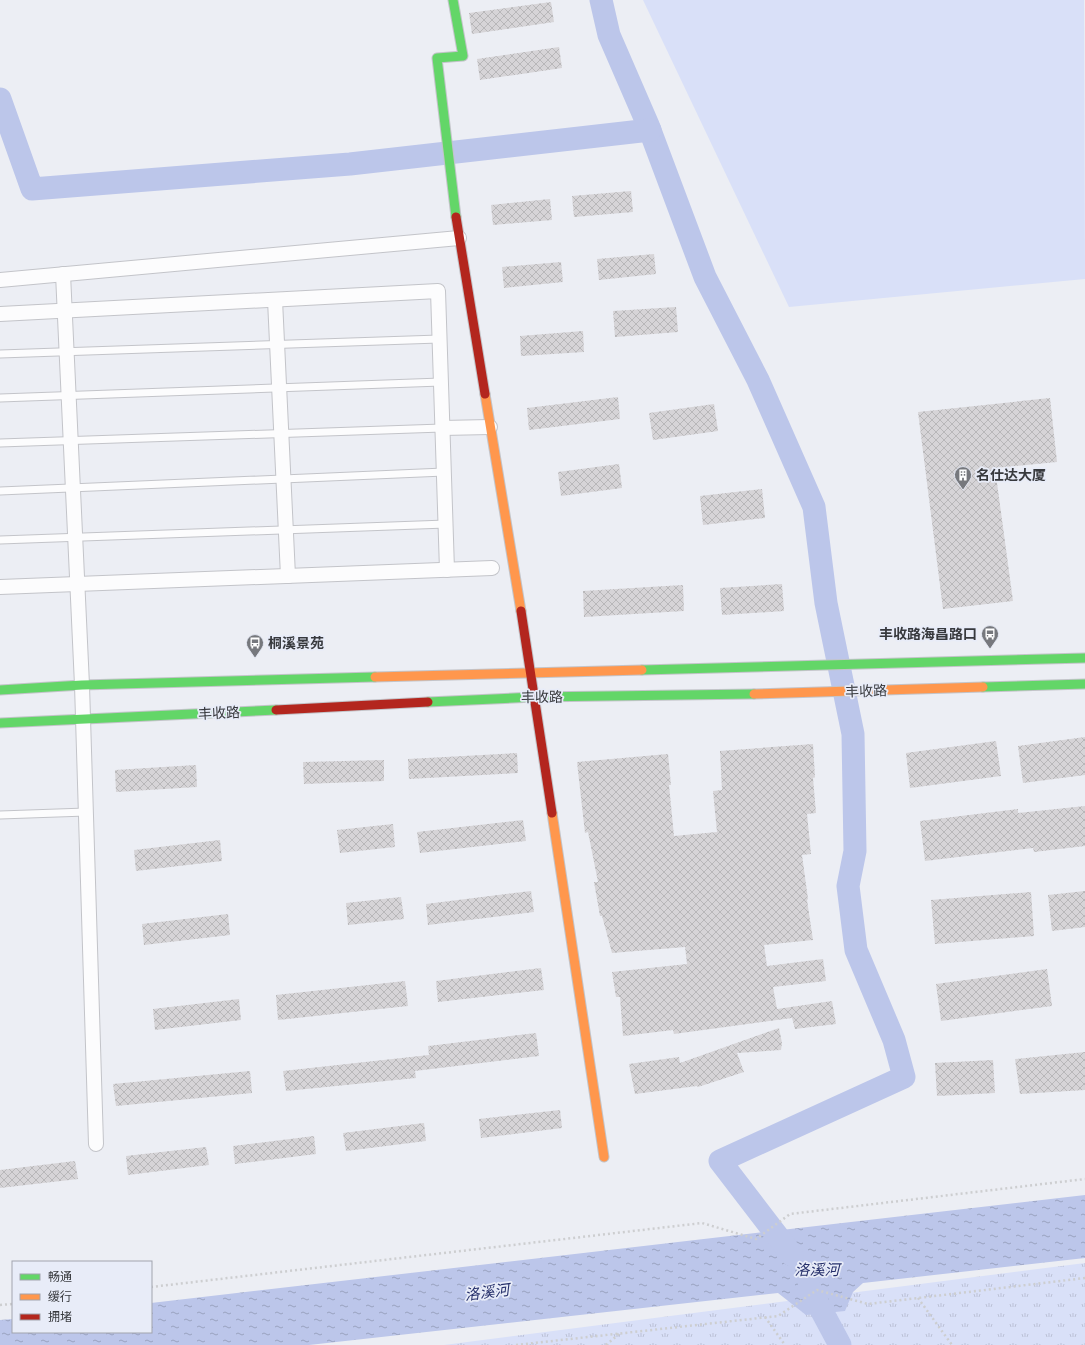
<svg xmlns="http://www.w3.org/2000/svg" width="1085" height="1345" viewBox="0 0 1085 1345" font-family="'IBM Plex Sans','Noto Sans SC',sans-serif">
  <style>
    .green { fill: #d9e0f8 }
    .park { fill: url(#park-tufts) }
    .water { fill: url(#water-ripples) }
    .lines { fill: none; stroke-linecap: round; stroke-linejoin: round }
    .river { stroke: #bcc6ea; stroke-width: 23 }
    .building { fill: url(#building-cross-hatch) }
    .lane-casing { stroke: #c3c4c9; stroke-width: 9 }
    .street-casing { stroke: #c3c4c9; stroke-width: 16 }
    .fast-casing { stroke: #c3c4c9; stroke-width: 11 }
    .slow-casing { stroke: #c3c4c9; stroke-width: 11 }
    .jam-casing { stroke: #c3c4c9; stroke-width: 11 }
    .path { stroke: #cdced0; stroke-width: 2.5; stroke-dasharray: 2 3; stroke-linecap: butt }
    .lane { stroke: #fcfcfd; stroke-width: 7 }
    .street { stroke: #fcfcfd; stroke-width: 14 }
    .fast { stroke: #63d668; stroke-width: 9 }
    .slow { stroke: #ff974d; stroke-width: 9 }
    .jam { stroke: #b3261e; stroke-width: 9 }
    .labels { text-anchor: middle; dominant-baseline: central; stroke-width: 3.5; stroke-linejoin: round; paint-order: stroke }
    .poi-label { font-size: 14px; font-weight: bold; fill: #37393d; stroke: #e8ecf8; text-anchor: start }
    .street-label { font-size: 14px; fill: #37393d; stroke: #e8ecf8 }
    .water-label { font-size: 15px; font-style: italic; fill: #26306b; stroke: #e8ecf8 }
  </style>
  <defs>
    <pattern id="park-tufts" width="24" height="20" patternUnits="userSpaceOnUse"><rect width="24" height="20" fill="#d9e0f8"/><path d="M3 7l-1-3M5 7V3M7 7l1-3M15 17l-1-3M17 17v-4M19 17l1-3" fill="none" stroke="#bbc1d6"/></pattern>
    <pattern id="water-ripples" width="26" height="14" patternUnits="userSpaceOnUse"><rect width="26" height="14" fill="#bcc6ea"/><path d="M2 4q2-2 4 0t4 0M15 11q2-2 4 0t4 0" fill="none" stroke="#9aa2bf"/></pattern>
    <pattern id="building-cross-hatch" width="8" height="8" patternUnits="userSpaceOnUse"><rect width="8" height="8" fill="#d6d4d7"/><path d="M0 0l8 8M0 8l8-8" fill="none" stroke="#b8b7b9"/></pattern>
  </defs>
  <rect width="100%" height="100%" fill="#eceef4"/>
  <path class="green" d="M643,0h441l1,279 -296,28z"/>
  <path class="park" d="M1085,1263v82h-641z"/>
  <path class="water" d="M1085,1195v63l-222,25 -10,9 -8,19 -39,4 -28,-22 -469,52h-309v-25l13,-1v13h138v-29z"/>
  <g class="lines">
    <g class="river">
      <path d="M601,0l8,35 39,90 57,152 53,103 56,127 12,96 27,131 2,117 -7,35 8,64 38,90 10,37 -184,84 72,94"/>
      <path d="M0,99l32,90 318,-25 300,-34"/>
      <path d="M809,1287l31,58"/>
    </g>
  </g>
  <g class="building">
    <path d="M551,2l3,20 -82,12 -3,-21z"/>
    <path d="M559,47l3,21 -82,12 -3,-21z"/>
    <path d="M631,191l2,21 -59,5 -2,-21z"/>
    <path d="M550,199l2,21 -59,5 -2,-20z"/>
    <path d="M654,254l2,20 -57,6 -2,-21z"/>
    <path d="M561,262l2,20 -59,6 -2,-21z"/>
    <path d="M676,307l2,25 -63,5 -2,-26z"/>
    <path d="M583,331l1,21 -63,4 -1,-20z"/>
    <path d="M618,397l2,22 -91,11 -2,-22z"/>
    <path d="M1050,398l7,64 -62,6 18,133 -70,8 -25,-197z"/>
    <path d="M714,404l4,27 -65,9 -4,-27z"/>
    <path d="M619,464l3,24 -61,8 -3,-24z"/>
    <path d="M762,489l3,29 -62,7 -3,-29z"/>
    <path d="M782,584l2,27 -62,4 -2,-27z"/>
    <path d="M683,585l1,26 -100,6 -1,-26z"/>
    <path d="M1085,737v38l-62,8 -5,-37z"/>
    <path d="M996,741l5,35 -91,12 -4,-35z"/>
    <path d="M813,744l2,33 -2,1 3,35 -9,1 4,40 -9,1 6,44 -1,1 6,40 -49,5 3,21 56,-7 3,22 -53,6 4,22 55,-8 4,23 -41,5 -3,-11 -118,16 -1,-4 -50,6 -3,-39h-4l-4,-25 75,-8 -2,-17 -73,6 -10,-37h-2l-6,-34h4l-10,-50 -3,1 -8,-71 91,-8 3,31h-2l5,51 43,-4 -4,-41 9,-1 -2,-39z"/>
    <path d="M517,753l1,20 -109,6 -1,-20z"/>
    <path d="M384,760v21l-80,3 -1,-22z"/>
    <path d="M196,765l1,22 -81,5 -1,-22z"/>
    <path d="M1085,806v40l-51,6 -1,-4 -108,13 -5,-40 98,-12v4z"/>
    <path d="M523,820l3,21 -106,12 -3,-21z"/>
    <path d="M393,824l2,23 -55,6 -3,-23z"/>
    <path d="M220,840l2,21 -86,10 -2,-21z"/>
    <path d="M531,891l3,21 -106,13 -2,-21z"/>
    <path d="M1085,891v36l-33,4 -4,-36z"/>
    <path d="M1031,892l3,44 -99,8 -4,-44z"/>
    <path d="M401,897l3,22 -56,6 -2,-22z"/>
    <path d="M228,914l2,21 -86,10 -2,-21z"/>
    <path d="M541,968l3,22 -106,12 -2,-21z"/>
    <path d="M1047,969l5,37 -111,15 -5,-37z"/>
    <path d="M405,981l3,25 -130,14 -2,-25z"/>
    <path d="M239,999l2,21 -86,10 -2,-21z"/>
    <path d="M779,1028l3,15 -1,7 -44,3 7,19 -46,15 -1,-1 -62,8 -6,-30 50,-7 1,6z"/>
    <path d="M536,1033l3,23 -124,15 1,7 -130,13 -3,-20 146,-16 -1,-9z"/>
    <path d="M1085,1052v38l-65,4 -5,-35z"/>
    <path d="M993,1060l2,33 -58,3 -2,-33z"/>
    <path d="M250,1071l2,22 -136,13 -3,-22z"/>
    <path d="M560,1110l2,18 -81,10 -2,-19z"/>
    <path d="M424,1123l2,18 -80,10 -3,-18z"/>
    <path d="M314,1136l2,18 -81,10 -2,-18z"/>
    <path d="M206,1147l3,18 -81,10 -2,-19z"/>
    <path d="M75,1161l3,18 -78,9v-18z"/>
  </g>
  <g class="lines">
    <g class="lane-casing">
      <g id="lane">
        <path d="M0,354l439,-15"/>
        <path d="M0,398l441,-16"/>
        <path d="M0,443l442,-15"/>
        <path d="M0,491l444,-19"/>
        <path d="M0,540l446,-16"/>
        <path d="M0,815l86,-3"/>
      </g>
    </g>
    <g class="street-casing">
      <g id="street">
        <path d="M63,274l19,411 14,459"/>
        <path d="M0,280l459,-42"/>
        <path d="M275,300l13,276"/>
        <path d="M0,314l438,-23 9,279"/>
        <path d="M442,428l48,-1"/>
        <path d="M0,587l492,-19"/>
      </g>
    </g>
    <g class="fast-casing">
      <g id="fast">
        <path d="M453,0l10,56 -26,2 19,159"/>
        <path d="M642,670l443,-12"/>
        <path d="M983,687l102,-3"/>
        <path d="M0,690l82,-5 293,-8"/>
        <path d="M428,702l106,-5 220,-3"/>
        <path d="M0,723l276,-13"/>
      </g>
    </g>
    <g class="slow-casing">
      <g id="slow">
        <path d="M485,394l36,217"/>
        <path d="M375,677l267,-7"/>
        <path d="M754,694l229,-7"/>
        <path d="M552,813l52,344"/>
      </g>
    </g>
    <g class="jam-casing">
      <g id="jam">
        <path d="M456,217l29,177"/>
        <path d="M521,611l31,202"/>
        <path d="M276,710l152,-8"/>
      </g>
    </g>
    <g class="path">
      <path d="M151,1287l551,-64 54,16 34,-25 295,-35"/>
      <path d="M918,1298l34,47"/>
      <path d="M0,1305l13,-1"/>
      <path d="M765,1317l20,28"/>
      <path d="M516,1345l262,-29 39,-26 51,14 217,-26"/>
      <path d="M606,1345l13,-11"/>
    </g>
    <use href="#lane" class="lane"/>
    <use href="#street" class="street"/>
    <use href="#fast" class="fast"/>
    <use href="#slow" class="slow"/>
    <use href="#jam" class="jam"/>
  </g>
  <defs>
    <g id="building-pin" transform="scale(0.9)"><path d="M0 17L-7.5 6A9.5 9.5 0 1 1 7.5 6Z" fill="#76787d" stroke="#e8ecf8"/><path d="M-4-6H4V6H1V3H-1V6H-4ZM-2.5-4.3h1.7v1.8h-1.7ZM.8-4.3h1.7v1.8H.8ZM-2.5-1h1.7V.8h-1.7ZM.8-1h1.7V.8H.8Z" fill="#fff"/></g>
    <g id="bus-pin" transform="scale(0.9)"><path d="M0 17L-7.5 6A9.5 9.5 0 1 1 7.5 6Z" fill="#76787d" stroke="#e8ecf8"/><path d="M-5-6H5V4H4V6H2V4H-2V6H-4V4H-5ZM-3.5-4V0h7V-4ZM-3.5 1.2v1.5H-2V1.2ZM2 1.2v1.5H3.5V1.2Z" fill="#fff"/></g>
  </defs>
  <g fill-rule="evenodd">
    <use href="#building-pin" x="963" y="475"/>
    <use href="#bus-pin" x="990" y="634"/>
    <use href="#bus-pin" x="255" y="643"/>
  </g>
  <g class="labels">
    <g class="poi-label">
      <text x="976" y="475">名仕达大厦</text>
      <text x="977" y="634" text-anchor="end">丰收路海昌路口</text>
      <text x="268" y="643">桐溪景苑</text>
    </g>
    <g class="street-label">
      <text transform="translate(866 691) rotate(-2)">丰收路</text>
      <text transform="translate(542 697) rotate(-1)">丰收路</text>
      <text transform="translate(219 713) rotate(-3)">丰收路</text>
    </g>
    <g class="water-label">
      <text x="817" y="1269">洛溪河</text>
      <text transform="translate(487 1292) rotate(-7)">洛溪河</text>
    </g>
  </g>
  <rect x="12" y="1261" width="140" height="72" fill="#e8ecf8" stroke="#a1a4ad"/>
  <rect x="20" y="1274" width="20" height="6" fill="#63d668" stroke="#a1a4ad"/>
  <text x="48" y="1281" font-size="12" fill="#37393d">畅通</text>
  <rect x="20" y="1294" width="20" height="6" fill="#ff974d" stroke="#a1a4ad"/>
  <text x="48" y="1301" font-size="12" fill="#37393d">缓行</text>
  <rect x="20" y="1314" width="20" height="6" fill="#b3261e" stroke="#a1a4ad"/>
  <text x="48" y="1321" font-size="12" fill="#37393d">拥堵</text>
</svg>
